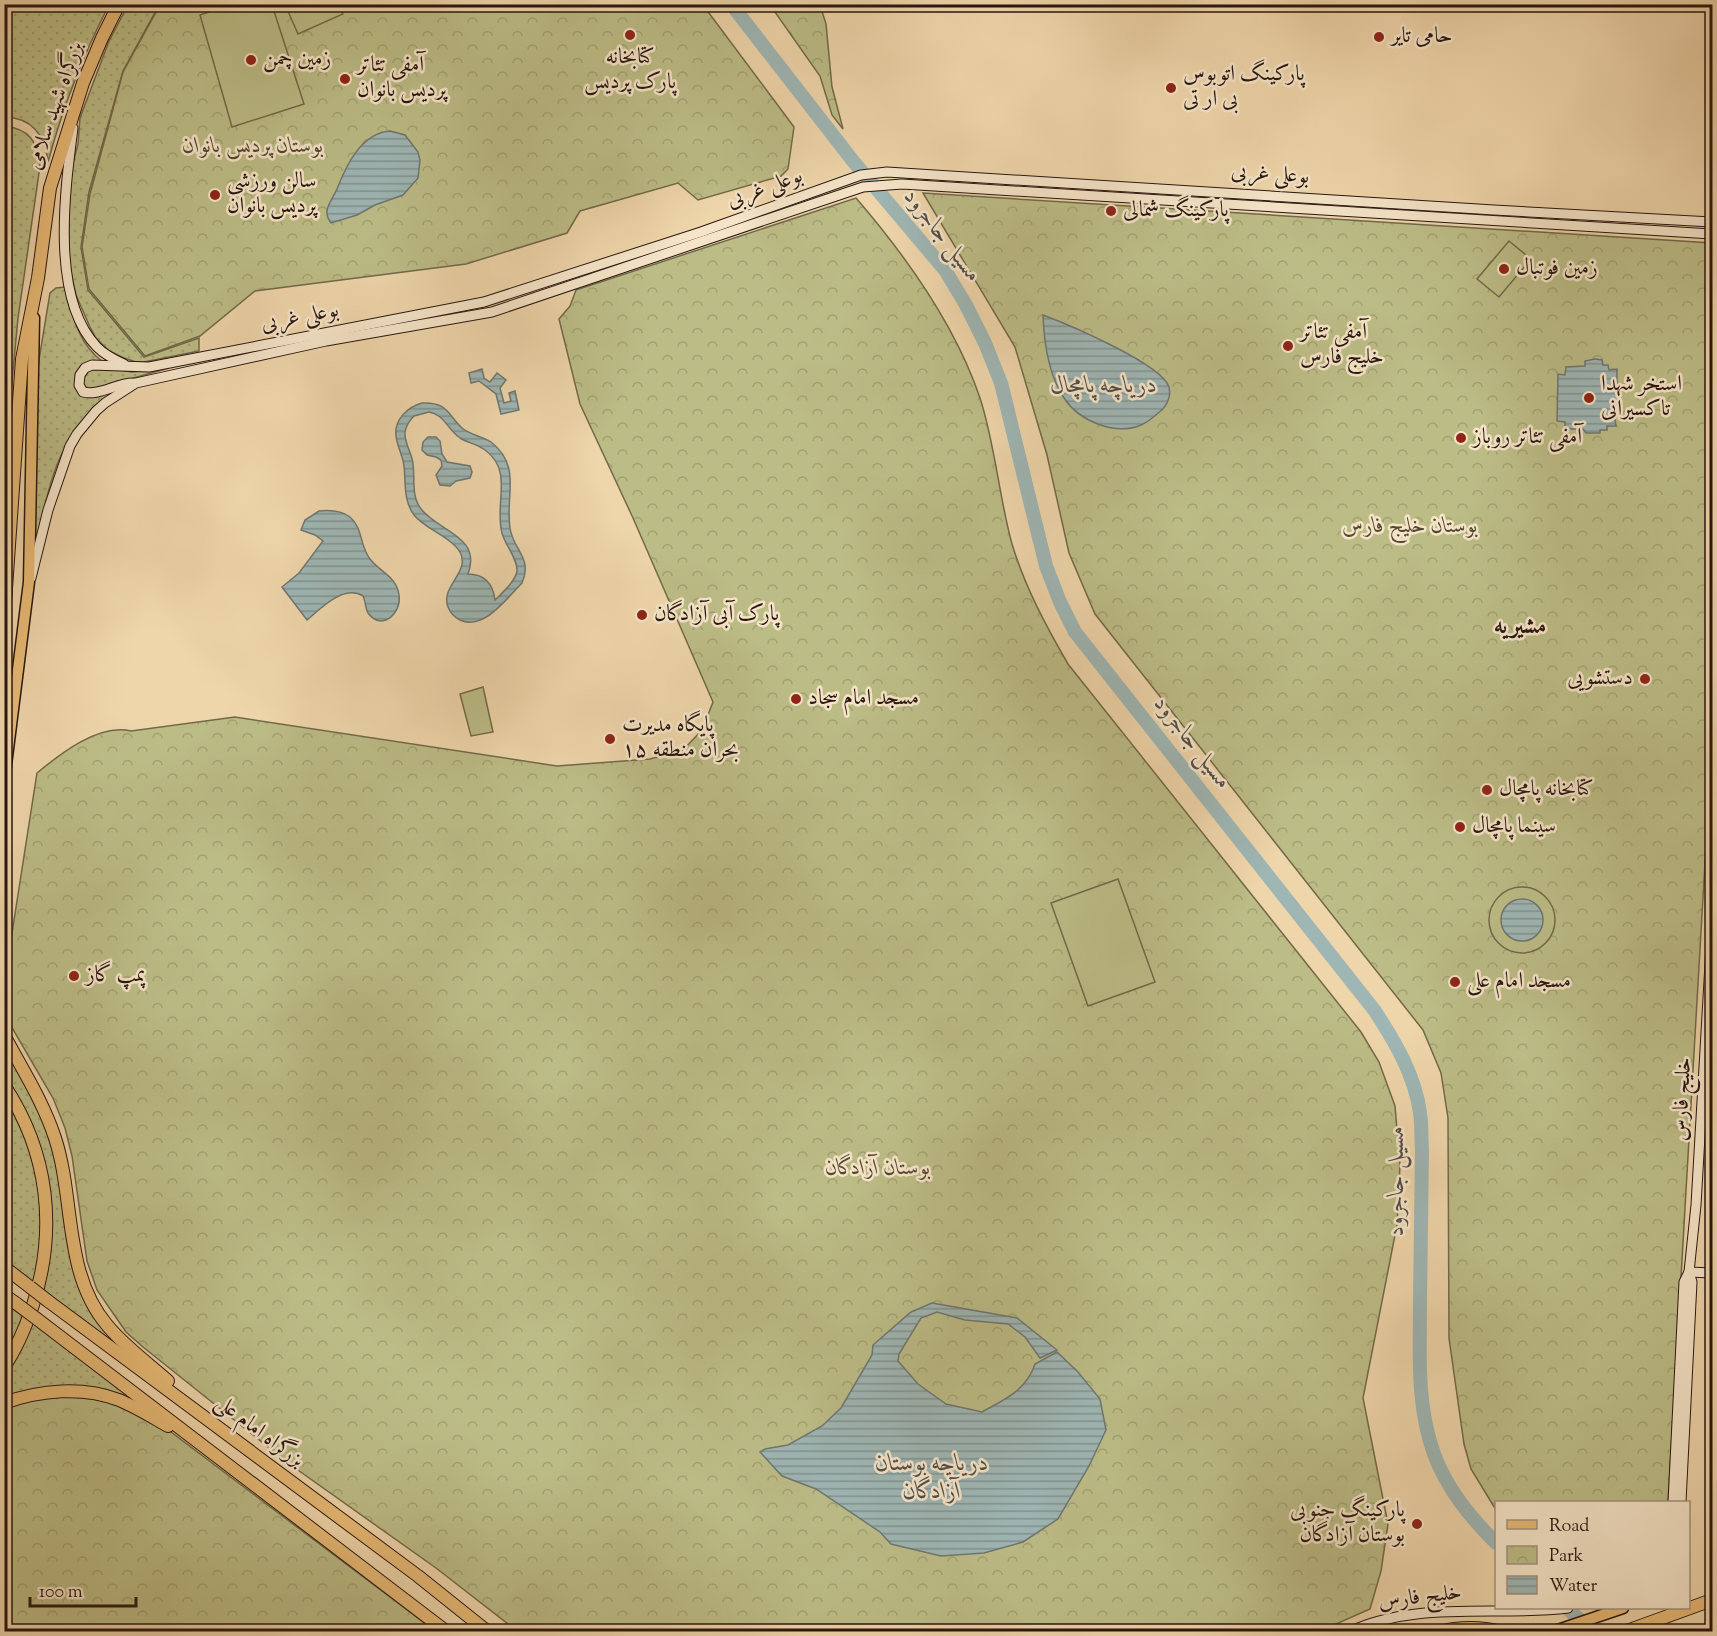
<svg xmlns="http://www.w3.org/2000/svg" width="1717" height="1636" viewBox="0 0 1717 1636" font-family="'Sorts Mill Goudy',Amiri,serif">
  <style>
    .grass { fill: url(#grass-dots); stroke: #72694a; stroke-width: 1.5 }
    .park { fill: url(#park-crowns); stroke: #72694a; stroke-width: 1.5 }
    .pitch { fill: #bcbc86; stroke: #72694a; stroke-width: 1.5 }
    .water { fill: url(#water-rules); stroke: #6f7672; stroke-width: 1.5; fill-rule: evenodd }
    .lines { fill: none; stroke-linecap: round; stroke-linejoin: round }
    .river { stroke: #9eb6b4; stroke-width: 14 }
    .secondary-casing { stroke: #28160f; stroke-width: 11 }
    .primary-casing { stroke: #28160f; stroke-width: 13 }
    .highway-casing { stroke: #28160f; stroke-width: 14 }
    .secondary { stroke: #f5e4c8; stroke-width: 9 }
    .primary { stroke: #e8ba75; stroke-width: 10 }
    .highway { stroke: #e8ba75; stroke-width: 12 }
    .highway-bridge-casing { stroke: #28160f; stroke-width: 14; stroke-linecap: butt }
    .highway-bridge { stroke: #e8ba75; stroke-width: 12 }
    .poi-dot { fill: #8f2418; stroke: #f5e4c8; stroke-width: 2 }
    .labels { text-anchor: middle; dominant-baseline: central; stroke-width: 5; stroke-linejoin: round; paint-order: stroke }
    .poi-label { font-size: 22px; fill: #28160f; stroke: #f5e4c8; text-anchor: start }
    .street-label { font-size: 22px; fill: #28160f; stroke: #f5e4c8 }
    .park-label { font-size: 22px; font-style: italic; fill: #544833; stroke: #f5e4c8 }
    .water-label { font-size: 24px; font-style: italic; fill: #514e49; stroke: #f5e4c8 }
    .neighbourhood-label { font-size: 24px; font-weight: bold; fill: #28160f; stroke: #f5e4c8 }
  </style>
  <defs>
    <pattern id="grass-dots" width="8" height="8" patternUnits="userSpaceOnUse" patternTransform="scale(1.5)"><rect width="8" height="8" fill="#bcbc86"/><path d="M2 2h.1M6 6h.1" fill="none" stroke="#a2a172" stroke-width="1.8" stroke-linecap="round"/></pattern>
    <pattern id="park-crowns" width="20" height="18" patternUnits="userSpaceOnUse" patternTransform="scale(1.5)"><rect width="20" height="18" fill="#bcbc86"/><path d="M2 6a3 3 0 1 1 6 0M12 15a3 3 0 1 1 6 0" fill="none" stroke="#a2a172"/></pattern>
    <pattern id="water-rules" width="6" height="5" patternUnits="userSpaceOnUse" patternTransform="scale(1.5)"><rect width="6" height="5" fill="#9eb6b4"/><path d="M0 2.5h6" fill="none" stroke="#819391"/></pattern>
  </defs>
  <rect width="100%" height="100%" fill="#efd5aa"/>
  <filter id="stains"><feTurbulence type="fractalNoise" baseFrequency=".00333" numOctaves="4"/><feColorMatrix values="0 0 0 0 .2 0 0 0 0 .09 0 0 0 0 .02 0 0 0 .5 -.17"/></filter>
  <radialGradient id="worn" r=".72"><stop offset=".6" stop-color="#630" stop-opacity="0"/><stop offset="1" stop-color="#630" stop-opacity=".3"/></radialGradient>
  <g class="grass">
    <path d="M33,5h76c-26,50 -46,102 -61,157 -3,-27 -16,-44 -43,-45v-105z"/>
    <path d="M128,5h31l-36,66 -34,121 -8,55 7,43 56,67 55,-19v13l-60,12 -15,-5 -15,-7 -13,-13 -6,-11 -14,-32 -8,-35 2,-86 8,-30 2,-26 29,-77z"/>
    <path d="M4,126c26,3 33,15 36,40l-22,152 -8,85v181l-2,-119 -1,5h-3z"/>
    <path d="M65,287c7,26 13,57 37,74h-9l-17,14c-6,35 32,18 48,11 -16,15 -41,35 -53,52 -19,26 -29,78 -35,110l-4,-3 4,-167 14,-85 6,-5z"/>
    <path d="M100,367l32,5 37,-4 -74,21 -5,1 -7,-4 1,-10 6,-7z"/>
    <path d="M4,1043l32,60 18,47 27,137 70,83 -109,-81 9,-75 -42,-129 -4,-6z"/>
    <path d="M4,1093c22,37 39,88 39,132 1,19 -5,40 -8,59l-30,-24z"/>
    <path d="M5,1303l20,15 -20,42z"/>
    <path d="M31,1322l121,89 -147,-10v-27z"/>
  </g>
  <g class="park">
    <path d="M160,5h543l91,122 -6,42 -7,7 -83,24 -20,-17 -98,28 -13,22 -101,31 -211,27 -55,45 -55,20 -56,-67 -7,-42 8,-53 33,-122z"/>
    <path d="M770,5h50l6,19 6,63 11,42 -11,-14 -12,-39z"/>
    <path d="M923,193l789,50v499l-44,760h-172v8l-25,-41 -7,-25 -15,-106 -1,-220 -7,-45 -18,-43 -328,-416 -26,-61 -22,-98 -32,-108z"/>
    <path d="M856,198c50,58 99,126 124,200 15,46 19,99 32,146 13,43 34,82 56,120l293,368 18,30 16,44 5,59 -3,60 -34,173 25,126 -7,47 -11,38 -52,23 -801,-1 -81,-63 -148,-105 -145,-116 -17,-15 -29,-42 -10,-29 -15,-105 -7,-28 -12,-30 -42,-72 -6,-24v-24l32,-205c23,-19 62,-50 94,-42l104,-14 322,49 93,-7 33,-9 19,-20 11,-28 -80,-184 -53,-114 -21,-85 11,-13 6,-16z"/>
    <path d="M37,1394l75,6 43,20 280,211 -430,1v-227z"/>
  </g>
  <g class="pitch">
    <path d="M232,4l40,1 32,99 -72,23 -32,-112z"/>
    <path d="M298,4l40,1 5,9 -45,20 -11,-25z"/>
    <path d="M1509,241l22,18 -32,38 -22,-18z"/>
    <path d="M483,687l10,45 -22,4 -11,-42z"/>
    <path d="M1118,879l37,103 -67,24 -37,-103z"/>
    <circle cx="1522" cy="920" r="33"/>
  </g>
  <g class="water">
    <path d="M390,131l15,4 13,17 2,8 -2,18 -15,17 -28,10 -18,10 -26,8c-10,-13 1,-22 6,-34 9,-23 24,-56 53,-58z"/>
    <path d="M1043,315c24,9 119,49 126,72 2,8 -1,16 -6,22 -6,5 -14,13 -22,16 -26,11 -62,-4 -77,-27 -16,-24 -20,-55 -21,-83z"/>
    <path d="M1595,359l7,1 1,5h5l1,5 8,-1v16l4,1 -2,25 -5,1 2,14h-9v4h-7v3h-14l-3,-4h-18v-7l-8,-1 1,-47 7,1 1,-8 19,-1v-5z"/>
    <path d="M482,369l2,9 6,4 7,-9 9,7 -6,8 4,15 7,-2 -2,-8 6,-2 4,19 -18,4 -5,-20 -17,-13 -8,2 -2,-10z"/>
    <path d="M422,403c26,-1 25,11 40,25 8,7 20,8 29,14 31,24 14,54 19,86 3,22 23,30 12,55 -15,15 -38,48 -62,37 -6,-3 -10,-8 -12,-13 -8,-21 23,-35 12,-55 -9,-15 -35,-23 -46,-37 -11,-15 -8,-32 -10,-49 -1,-10 -7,-20 -8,-30 -2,-17 12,-29 26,-33zM429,412c16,3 18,17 31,26 8,5 17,6 25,12 29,21 9,54 17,83 3,12 16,26 15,38 -2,11 -15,22 -22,29 -2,-15 -10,-26 -27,-26 14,-38 -29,-42 -47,-65 -10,-13 -6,-30 -8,-45 -1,-11 -9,-21 -8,-32 1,-6 4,-11 9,-16z"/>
    <path d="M428,437h8l4,4 2,13 5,8 23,4 2,6 -2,6 -14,3 -6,5 -10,-1 -4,-10 6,-9 -1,-6 -5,-3 -9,-2 -5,-5 1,-8z"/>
    <path d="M319,511c10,-1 23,0 31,6 13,11 10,30 20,42 10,13 27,18 29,36 3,18 -17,37 -31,18 -3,-5 -2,-11 -5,-17 -19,-12 -43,13 -56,24l-25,-33 17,-14 24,-32 -8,-6 -14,-5 4,-10z"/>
    <circle cx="1522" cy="920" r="21"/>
    <path d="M932,1303l85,15 40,32 -17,8 -15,-21 -17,-13 -43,-4 -28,-8 -16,6 -22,36 -1,7 20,23 28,20 36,8c23,-13 44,-21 53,-48l22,-12 21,20 22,27 6,31 -17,36 -31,53 -35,23 -39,11 -43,3 -50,-12 -11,-12 -64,-43 -34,-13 -22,-24 5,-3 23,-4 34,-19 19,-18 31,-53 1,-10 38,-33z"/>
  </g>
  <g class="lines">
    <g class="river">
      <path d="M731,4l122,157 92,109 21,35 19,38 16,40 45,183 14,36 15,30 300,379c20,31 40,64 45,102 2,12 1,25 2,37 -1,50 -1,100 -2,151 0,51 -4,103 14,153 13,35 36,63 62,89"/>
      <path d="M1567,1608l26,24"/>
    </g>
    <g class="secondary-casing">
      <g id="secondary">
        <path d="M73,128c-8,62 -23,170 24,219 8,8 18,13 27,17"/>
        <path d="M133,383c-17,0 -33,13 -50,9l-4,-7 1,-10 5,-7 7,-3 57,2 335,-65 217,-70 160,-57 26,-3 607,38 218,12"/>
        <path d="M31,578l17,-68 22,-64 7,-12 19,-23 9,-8 31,-20 190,-42 166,-29 371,-125 39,-3 810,50"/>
        <path d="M1689,1272l23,1"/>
        <path d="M1673,1502l11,-220 5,-10"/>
        <path d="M1681,1502l11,-220 -3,-10 7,-67 16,-276"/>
        <path d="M1349,1632c67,-32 149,-15 219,-24"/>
      </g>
    </g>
    <g class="primary-casing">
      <g id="primary">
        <path d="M4,781l25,-199 5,-264"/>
        <path d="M1552,1632l71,-24"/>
      </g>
    </g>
    <g class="highway-casing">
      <g id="highway">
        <path d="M4,617l18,-258 16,-81 12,-90 33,-105 19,-45 17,-34"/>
        <path d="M4,1035c18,34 39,66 51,103 20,61 8,135 52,187 17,21 41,38 61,56"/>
        <path d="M4,1085c45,68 53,144 29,220 -7,21 -16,43 -29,62"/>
        <path d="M4,1267l26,20"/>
        <path d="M4,1295l13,9"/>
        <path d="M48,1301l370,275 70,56"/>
        <path d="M37,1319l410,313"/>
        <path d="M4,1403c36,-13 79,-17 115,-3 17,7 33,17 49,26"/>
        <path d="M1439,1632c20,-5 42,-5 62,0"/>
        <path d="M1624,1632l88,-32"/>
      </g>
    </g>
    <use href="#secondary" class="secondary"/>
    <use href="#primary" class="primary"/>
    <use href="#highway" class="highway"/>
    <g class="highway-bridge-casing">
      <g id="highway-bridge">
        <path d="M30,1287l18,14"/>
        <path d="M17,1304l20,15"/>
      </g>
    </g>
    <use href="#highway-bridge" class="highway-bridge"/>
  </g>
  <g class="poi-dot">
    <circle cx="630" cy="35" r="6"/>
    <circle cx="1379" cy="37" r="6"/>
    <circle cx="251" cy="60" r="6"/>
    <circle cx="345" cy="79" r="6"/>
    <circle cx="1171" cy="88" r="6"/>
    <circle cx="215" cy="195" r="6"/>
    <circle cx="1111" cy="211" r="6"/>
    <circle cx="1504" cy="269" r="6"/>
    <circle cx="1288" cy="346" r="6"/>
    <circle cx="1589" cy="398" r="6"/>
    <circle cx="1461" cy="438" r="6"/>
    <circle cx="642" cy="615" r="6"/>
    <circle cx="1645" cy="679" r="6"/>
    <circle cx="796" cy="699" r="6"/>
    <circle cx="610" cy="739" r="6"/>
    <circle cx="1487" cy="790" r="6"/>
    <circle cx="1460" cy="827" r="6"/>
    <circle cx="74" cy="976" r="6"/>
    <circle cx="1455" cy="982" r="6"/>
    <circle cx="1417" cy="1524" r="6"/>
  </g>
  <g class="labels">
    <g class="poi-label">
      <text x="1391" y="37">حامی تایر</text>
      <text x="630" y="58" text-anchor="middle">کتابخانه<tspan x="630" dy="25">پارک پردیس</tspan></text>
      <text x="263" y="60">زمین چمن</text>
      <text x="357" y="66">آمفی تئاتر<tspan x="357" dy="25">پردیس بانوان</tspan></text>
      <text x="1183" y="75">پارکینگ اتوبوس<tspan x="1183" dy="25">بی ار تی</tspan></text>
      <text x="227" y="182">سالن ورزشی<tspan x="227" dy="25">پردیس بانوان</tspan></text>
      <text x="1123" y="211">پارکینگ شمالی</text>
      <text x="1516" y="269">زمین فوتبال</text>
      <text x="1300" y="333">آمفی تئاتر<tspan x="1300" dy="25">خلیج فارس</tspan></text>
      <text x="1601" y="385">استخر شهدا<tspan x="1601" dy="25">تاکسیرانی</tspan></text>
      <text x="1473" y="438">آمفی تئاتر روباز</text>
      <text x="654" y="615">پارک آبی آزادگان</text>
      <text x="1633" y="679" text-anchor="end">دستشویی</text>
      <text x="808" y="699">مسجد امام سجاد</text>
      <text x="622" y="726">پایگاه مدیرت<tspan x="622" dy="25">بحران منطقه ۱۵</tspan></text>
      <text x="1499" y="790">کتابخانه پامچال</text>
      <text x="1472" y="827">سینما پامچال</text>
      <text x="86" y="976">پمپ گاز</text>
      <text x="1467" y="982">مسجد امام علی</text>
      <text x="1405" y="1511" text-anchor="end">پارکینگ جنوبی<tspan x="1405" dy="25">بوستان آزادگان</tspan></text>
    </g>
    <g class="street-label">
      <text transform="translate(56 106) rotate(-71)">بزرگراه شهید سلامی</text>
      <text transform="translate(1270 175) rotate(4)">بوعلی غربی</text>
      <text transform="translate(765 189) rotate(-20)">بوعلی غربی</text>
      <text transform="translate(300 318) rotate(-11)">بوعلی غربی</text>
      <text transform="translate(1683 1099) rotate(-87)">خلیج فارس</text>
      <text transform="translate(259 1432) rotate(37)">بزرگراه امام علی</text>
      <text transform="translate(1420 1598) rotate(-7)">خلیج فارس</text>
    </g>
    <g class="park-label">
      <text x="253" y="147">بوستان پردیس بانوان</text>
      <text x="1410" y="527">بوستان خلیج فارس</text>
      <text x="878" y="1169">بوستان آزادگان</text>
    </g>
    <g class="water-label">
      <text transform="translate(942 236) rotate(52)">مسیل جاجرود</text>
      <text x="1104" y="386">دریاچه پامچال</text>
      <text transform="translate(1192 743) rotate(52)">مسیل جاجرود</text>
      <text transform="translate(1397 1181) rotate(-90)">مسیل جاجرود</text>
      <text x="932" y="1464">دریاچه بوستان<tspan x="932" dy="28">آزادگان</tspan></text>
    </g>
    <g class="neighbourhood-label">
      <text x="1520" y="627">مشیریه</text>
    </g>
  </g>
  <rect width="1717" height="1636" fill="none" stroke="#efd5aa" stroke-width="24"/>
  <rect x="6" y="6" width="1705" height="1624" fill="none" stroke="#28160f" stroke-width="3"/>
  <rect x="12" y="12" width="1693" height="1612" fill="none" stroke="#28160f" stroke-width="1.5"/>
  <rect x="1495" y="1501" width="195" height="108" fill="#f5e4c8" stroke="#a3927e" stroke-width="1.5"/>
  <rect x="1507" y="1520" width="30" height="9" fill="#e8ba75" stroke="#a3927e" stroke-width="1.5"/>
  <text x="1549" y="1531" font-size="18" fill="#28160f">Road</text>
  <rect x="1507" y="1546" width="30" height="18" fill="url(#park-crowns)" stroke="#a3927e" stroke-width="1.5"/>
  <text x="1549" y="1561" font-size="18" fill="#28160f">Park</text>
  <rect x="1507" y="1576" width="30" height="18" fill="url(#water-rules)" stroke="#a3927e" stroke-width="1.5"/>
  <text x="1549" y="1591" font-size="18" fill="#28160f">Water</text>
  <path d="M30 1597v9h106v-9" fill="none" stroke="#28160f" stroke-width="3"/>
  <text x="39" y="1597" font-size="18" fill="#28160f" stroke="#f5e4c8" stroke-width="4.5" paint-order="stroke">100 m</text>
  <rect width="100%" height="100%" filter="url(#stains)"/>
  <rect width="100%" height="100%" fill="url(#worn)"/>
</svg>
